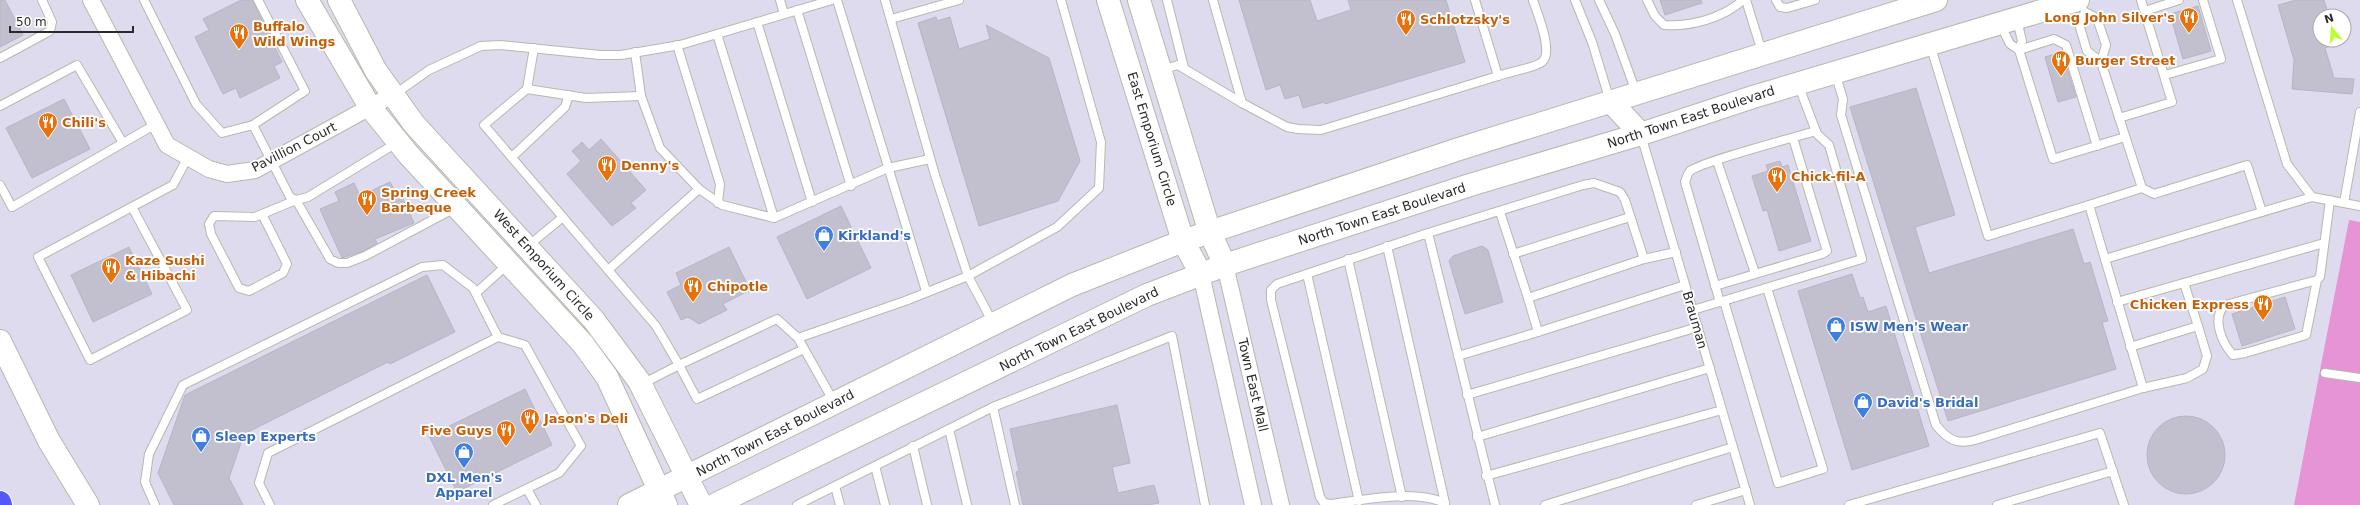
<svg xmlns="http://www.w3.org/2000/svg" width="2360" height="505" viewBox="0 0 2360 505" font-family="'DejaVu Sans',sans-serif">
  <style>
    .green { fill: #e694d6 }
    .building { fill: #c2c0ce; stroke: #b8b4c8 }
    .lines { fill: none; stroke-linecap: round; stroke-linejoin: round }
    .lane-casing { stroke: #b6baab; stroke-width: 10 }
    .street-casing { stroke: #b6baab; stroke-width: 18 }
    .secondary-casing { stroke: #b6baab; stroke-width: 24 }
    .highway-casing { stroke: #fff; stroke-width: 24 }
    .lane { stroke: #fff; stroke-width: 8 }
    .street { stroke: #fff; stroke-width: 16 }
    .secondary { stroke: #fff; stroke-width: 22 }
    .highway { stroke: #5459ff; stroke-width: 22 }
    .labels { text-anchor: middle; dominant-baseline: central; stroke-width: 3.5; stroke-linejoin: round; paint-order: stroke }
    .food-label { font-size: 13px; font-weight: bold; fill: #c56008; stroke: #fff; text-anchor: start }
    .street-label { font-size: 13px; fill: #2a2a2a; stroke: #fff }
    .shop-label { font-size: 13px; font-weight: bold; fill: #366cbe; stroke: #fff; text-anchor: start }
  </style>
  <rect width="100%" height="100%" fill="#dddbed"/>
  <path class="green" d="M2349,220l11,2v283h-66z"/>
  <g class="building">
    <path d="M0,0h5l18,35 -23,12z"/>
    <path d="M241,0h11l30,62 -8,4 6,12 -40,20 -4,-10 -13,6 -28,-57 14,-7 -6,-11z"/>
    <path d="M1239,0h71l7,21 34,-11 -3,-10h98l19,62 -140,42 -1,-2 -21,6 -4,-13 -14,4 -5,-14 -14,5z"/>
    <path d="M1660,0h41l1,3 -37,12z"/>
    <path d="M2296,0h28l5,16h-9v24h16l1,4 -12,4 9,30 20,1 -2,15 -60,-5 2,-29 -16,-55z"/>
    <path d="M2198,6l13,45 -28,8 -13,-45z"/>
    <path d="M936,17l1,4 13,-4 9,32 31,-10 -4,-14 63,33 31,103 -22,40 -79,25 -61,-203z"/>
    <path d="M2062,52l14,45 -18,5 -13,-45z"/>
    <path d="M1916,88l39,127 -40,12 14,46 144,-44 11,35 6,-2 18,59 -6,1 14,47 -168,52 -98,-314z"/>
    <path d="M64,99l26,50 -58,29 -26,-50z"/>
    <path d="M601,139l45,51 -15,13 5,5 -24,18 -45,-52 14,-13 -9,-10 10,-9 7,8z"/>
    <path d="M1780,161l2,6 6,-2 23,76 -32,10 -12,-41 -4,1 -11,-35 16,-5 -2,-6z"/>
    <path d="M390,182l6,11 4,-1 14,31 -39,16 2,4 -14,8 -21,7 -22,-49 19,-8 -4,-9 19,-9 6,13z"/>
    <path d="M841,206l30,62 -64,31 -30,-62z"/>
    <path d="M1482,246l6,4 15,52 -38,12 -16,-53 4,-5z"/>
    <path d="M129,247l23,47 -59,28 -22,-47z"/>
    <path d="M729,247l21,43 -27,14 4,6 -28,14 -11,-7 -7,3 -14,-28 14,-7 -5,-12z"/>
    <path d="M1852,274l8,24 3,-1 5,15 18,-6 43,140 -77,24 -54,-179z"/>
    <path d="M427,275l28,57 -65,32 -2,-2 -144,72 -15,44 14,27h-69l-16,-32 27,-78z"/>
    <path d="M2285,297l10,32 -53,17 -10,-32z"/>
    <path d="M525,389l27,56 -95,47 -28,-56z"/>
    <path d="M1117,405l13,58 -18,4 6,26 36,-8 5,18 -11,2h-125l-7,-33 3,-1 -9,-42z"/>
    <circle cx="2186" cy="455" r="39"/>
  </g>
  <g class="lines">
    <g class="lane-casing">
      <g id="lane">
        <path d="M144,0l52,104 26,29 31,-8 37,72 6,3 12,-3 90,-55"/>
        <path d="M780,0l4,14"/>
        <path d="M837,0l89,291"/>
        <path d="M885,0l50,175 33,101 25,47"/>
        <path d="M1167,0l17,68"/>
        <path d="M1213,0l29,103"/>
        <path d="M1575,0l17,42 18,59"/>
        <path d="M1599,0l16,34 21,58"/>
        <path d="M1647,0l8,16 9,9c27,2 59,-7 79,-25"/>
        <path d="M1746,0l16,52"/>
        <path d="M1776,0l4,7 7,1 28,-8"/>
        <path d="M2237,0l50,164 25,33"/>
        <path d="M797,10l54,176"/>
        <path d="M2145,11l34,-11"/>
        <path d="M891,19l68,-19"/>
        <path d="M757,22l55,180"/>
        <path d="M2000,24l10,20 9,6 3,-9 -5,-21"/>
        <path d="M717,34l57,184"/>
        <path d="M1930,44l58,192 101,-31 16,54 207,-62 48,9"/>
        <path d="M677,45l43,139 -2,19"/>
        <path d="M534,48l-7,41 -43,36 172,201 23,39 -37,19"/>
        <path d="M0,58l50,-27 2,-9 -10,-22"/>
        <path d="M2101,62l5,-17 -9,-27 -12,-6 -6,12 8,27 14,11 41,126 12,6 93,-29 15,47"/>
        <path d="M1161,70l17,-5 64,38 45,24 11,2 23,1 177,-54 -23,-76"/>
        <path d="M1835,73l8,26 -2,16 95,310c12,15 21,20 39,15l168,-52 -38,-129"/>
        <path d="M2165,75l56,-16 -18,-59"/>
        <path d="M1498,76c10,-4 37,-8 44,-14 12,-10 -5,-49 -9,-62"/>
        <path d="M527,89l59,9 55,-2 -6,-44"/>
        <path d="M395,94l34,-24 52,-24 19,-1 100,10h21l59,-10 152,-45"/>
        <path d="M0,106l77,-41 46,78"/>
        <path d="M2119,118l53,-16 -31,-102"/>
        <path d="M253,125l52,-34 -47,-91"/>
        <path d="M1641,135l109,370"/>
        <path d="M2097,146l-31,-101 -12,-6 -35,11 34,109 72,-22"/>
        <path d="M512,157l53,-50 4,-12"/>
        <path d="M1717,161l38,112"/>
        <path d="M0,185l12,22 144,-83"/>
        <path d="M699,189l23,16 52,13 114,-50 42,-9"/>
        <path d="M2344,203l16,-91"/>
        <path d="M2089,205l53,-17"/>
        <path d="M132,207l55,103 -97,50 -52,-103 135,-72 15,-28"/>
        <path d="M1500,212l28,86 116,-39"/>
        <path d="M262,214l25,50 -4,9 -34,18 -10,-3 -28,-54 -2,-10 5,-8 41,1 41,-17 34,59 8,4h9l18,-7 90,-48"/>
        <path d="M1428,233l155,-48 11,-2 26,9 5,8 19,59 32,-7"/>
        <path d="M528,246l35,-29"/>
        <path d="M1387,246l58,257"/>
        <path d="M1513,254l117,-37"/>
        <path d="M1348,259l54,238"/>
        <path d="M608,270l91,-81 -39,-41 -19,-52"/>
        <path d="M1307,274l52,227"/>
        <path d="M2317,280l-11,55 -61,18 -12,2c-11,-12 -22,-37 -8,-50l92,-25 3,-3 10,-77"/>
        <path d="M1715,286l107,-32 5,-3 -34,-113"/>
        <path d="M476,293l32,-29"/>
        <path d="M1528,298l10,34 147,-47"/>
        <path d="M1724,301l54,182 45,-14 -56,-181"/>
        <path d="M1720,302l-35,-120c2,-4 2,-8 5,-11 10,-9 106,-34 126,-40"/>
        <path d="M2117,302l207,-59"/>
        <path d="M1693,310l169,-51 -33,-114 -12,-11 -19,-50"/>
        <path d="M798,338l107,-37 63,-25 89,-49 42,-39 2,-46 -40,-142"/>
        <path d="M2130,347l68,-21 -14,-43"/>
        <path d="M804,349l-107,50 -18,-34 98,-46 21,19 36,64"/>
        <path d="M1458,356l80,-24"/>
        <path d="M2325,373l35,5"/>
        <path d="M2143,388l44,-10 16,-9 4,-13 -9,-30"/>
        <path d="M1467,395l231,-68"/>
        <path d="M949,429l18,76"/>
        <path d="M1477,437l233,-69"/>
        <path d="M913,446l14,59"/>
        <path d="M875,466l10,39"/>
        <path d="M1486,476l236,-66"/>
        <path d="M835,486l5,19"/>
        <path d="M527,489l9,16"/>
        <path d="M155,505l-10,-23 4,-28 34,-69 239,-118 21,-2 30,23 25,49"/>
        <path d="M270,505l-11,-22 9,-30 230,-116 27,8 56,101 -22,27 -66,32"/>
        <path d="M797,505l196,-98"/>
        <path d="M1015,505l-22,-98 179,-71 33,169"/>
        <path d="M1444,505l1,-2c-32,-14 -81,-3 -115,1l-6,-1 -4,-6 -49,-197v-10l6,-6 151,-51 67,272"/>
        <path d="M1545,505l188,-58"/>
        <path d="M1696,505l50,-15"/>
        <path d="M1849,505l251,-72 24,72"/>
        <path d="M1997,505l116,-34"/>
      </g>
    </g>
    <g class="street-casing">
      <g id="street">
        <path d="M91,0l76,145 42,24 18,5 28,-4 139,-76"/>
        <path d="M1225,265l56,240"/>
        <path d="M1201,274l52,231"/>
      </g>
    </g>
    <g class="secondary-casing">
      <g id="secondary">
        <path d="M307,0l63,107 38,47 175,190 24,33 59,128"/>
        <path d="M339,0l37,71 38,53 179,195 46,62 62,124"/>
        <path d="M1108,0l75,241 18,33"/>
        <path d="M1139,0l71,233 15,32"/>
        <path d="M1610,101l31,33"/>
        <path d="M0,341l49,100 39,64"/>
        <path d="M629,505l443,-220 111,-44 276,-92 477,-149"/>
        <path d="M714,505l433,-210 78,-30 245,-80 171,-51 112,-37 325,-97"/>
      </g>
    </g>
    <g class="highway-casing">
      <path id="highway" d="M0,502l1,3"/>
    </g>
    <use href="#lane" class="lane"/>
    <use href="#street" class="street"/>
    <use href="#secondary" class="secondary"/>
    <use href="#highway" class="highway"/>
  </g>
  <defs>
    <g id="restaurant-pin" transform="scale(1)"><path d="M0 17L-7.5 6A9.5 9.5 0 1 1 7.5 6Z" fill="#e8710a" stroke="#fff"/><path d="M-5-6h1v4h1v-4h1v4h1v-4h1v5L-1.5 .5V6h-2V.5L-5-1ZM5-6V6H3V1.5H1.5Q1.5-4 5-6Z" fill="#fff"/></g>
    <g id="shop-pin" transform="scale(1)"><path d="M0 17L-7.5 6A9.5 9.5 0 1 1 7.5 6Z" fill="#3f7fe0" stroke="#fff"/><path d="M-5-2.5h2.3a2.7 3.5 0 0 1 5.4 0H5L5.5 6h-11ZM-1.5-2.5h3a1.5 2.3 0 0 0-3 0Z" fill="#fff"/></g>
  </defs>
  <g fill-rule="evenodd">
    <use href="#restaurant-pin" x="2189" y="17"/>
    <use href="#restaurant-pin" x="1406" y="19"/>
    <use href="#restaurant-pin" x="239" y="33"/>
    <use href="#restaurant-pin" x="2061" y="60"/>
    <use href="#restaurant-pin" x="48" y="122"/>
    <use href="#restaurant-pin" x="607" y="165"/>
    <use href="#restaurant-pin" x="1777" y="176"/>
    <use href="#restaurant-pin" x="367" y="199"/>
    <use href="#shop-pin" x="824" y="235"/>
    <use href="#restaurant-pin" x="111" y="267"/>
    <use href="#restaurant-pin" x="693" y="286"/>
    <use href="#restaurant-pin" x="2263" y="304"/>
    <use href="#shop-pin" x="1836" y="326"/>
    <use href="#shop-pin" x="1863" y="402"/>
    <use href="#restaurant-pin" x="530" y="418"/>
    <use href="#restaurant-pin" x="506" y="430"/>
    <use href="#shop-pin" x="201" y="436"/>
    <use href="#shop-pin" x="464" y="452"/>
  </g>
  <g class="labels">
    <g class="food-label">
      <text x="2175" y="17" text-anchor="end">Long John Silver's</text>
      <text x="1420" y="19">Schlotzsky's</text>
      <text x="253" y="26">Buffalo<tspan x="253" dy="15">Wild Wings</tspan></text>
      <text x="2075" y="60">Burger Street</text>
      <text x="62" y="122">Chili's</text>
      <text x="621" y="165">Denny's</text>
      <text x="1791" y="176">Chick-fil-A</text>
      <text x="381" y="192">Spring Creek<tspan x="381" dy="15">Barbeque</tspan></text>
      <text x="125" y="260">Kaze Sushi<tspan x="125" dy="15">&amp; Hibachi</tspan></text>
      <text x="707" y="286">Chipotle</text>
      <text x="2249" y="304" text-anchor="end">Chicken Express</text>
      <text x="544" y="418">Jason's Deli</text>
      <text x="492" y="430" text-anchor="end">Five Guys</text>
    </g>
    <g class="street-label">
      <text transform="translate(1691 117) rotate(-18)">North Town East Boulevard</text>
      <text transform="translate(1152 139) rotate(73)">East Emporium Circle</text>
      <text transform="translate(294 147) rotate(-27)">Pavillion Court</text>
      <text transform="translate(1382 214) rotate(-18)">North Town East Boulevard</text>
      <text transform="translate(544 265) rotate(48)">West Emporium Circle</text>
      <text transform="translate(1695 320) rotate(74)">Brauman</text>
      <text transform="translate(1079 329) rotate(-26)">North Town East Boulevard</text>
      <text transform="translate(1253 385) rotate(77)">Town East Mall</text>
      <text transform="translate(775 433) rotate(-27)">North Town East Boulevard</text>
    </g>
    <g class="shop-label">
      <text x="838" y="235">Kirkland's</text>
      <text x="1850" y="326">ISW Men's Wear</text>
      <text x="1877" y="402">David's Bridal</text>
      <text x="215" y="436">Sleep Experts</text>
      <text x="464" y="477" text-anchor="middle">DXL Men's<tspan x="464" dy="15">Apparel</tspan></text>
    </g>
  </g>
  <g transform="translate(2332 28) rotate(343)"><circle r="19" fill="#ffffff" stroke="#aaaaaa"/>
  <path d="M0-3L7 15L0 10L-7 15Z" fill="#b9ff36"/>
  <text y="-6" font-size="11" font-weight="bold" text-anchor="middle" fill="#2a2a2a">N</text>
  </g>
  <path d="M10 26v6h123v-6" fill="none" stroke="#2a2a2a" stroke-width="2"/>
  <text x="16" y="26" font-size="12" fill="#2a2a2a" stroke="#ffffff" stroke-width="3" paint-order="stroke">50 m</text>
</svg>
